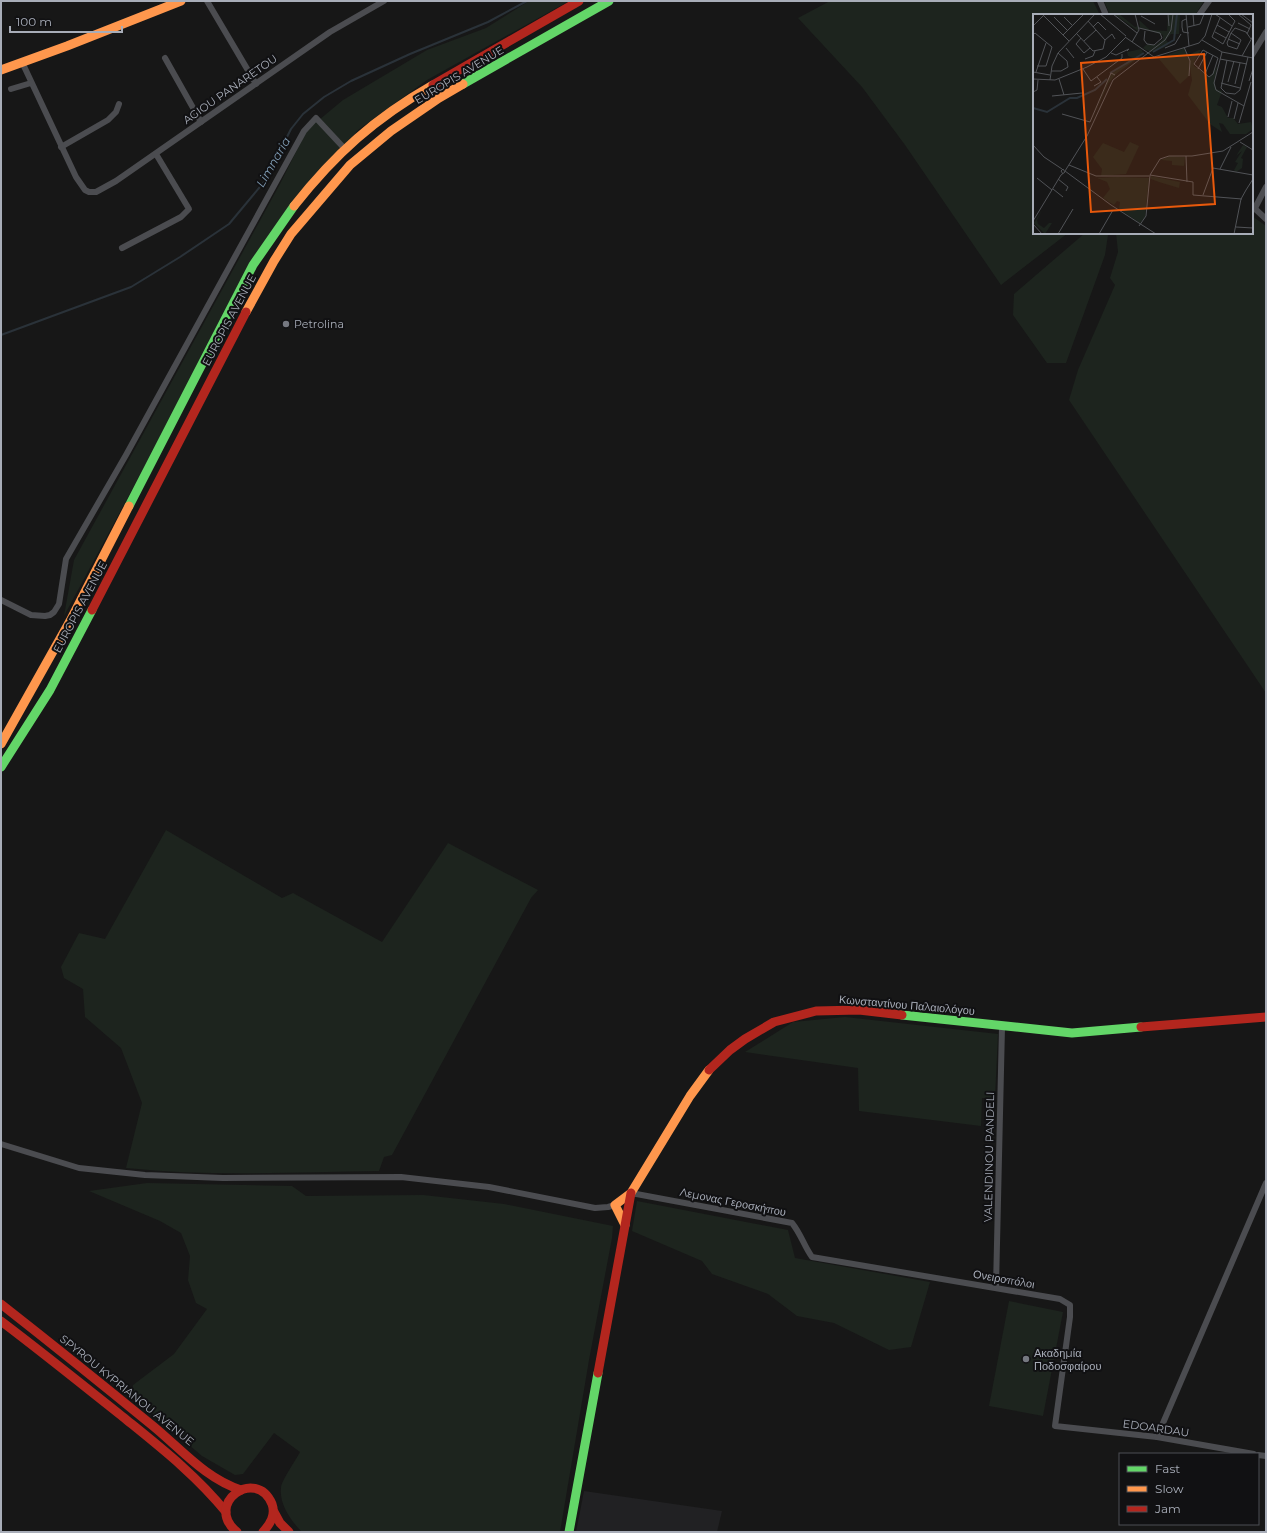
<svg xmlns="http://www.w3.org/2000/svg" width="1267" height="1533" viewBox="0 0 1267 1533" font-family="Montserrat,sans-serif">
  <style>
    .built { fill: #212123 }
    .green { fill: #1d241e }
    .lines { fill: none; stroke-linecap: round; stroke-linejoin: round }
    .stream { stroke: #2a3239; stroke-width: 2 }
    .street { stroke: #4b4c50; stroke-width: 6 }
    .fast { stroke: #63d668; stroke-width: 9 }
    .slow { stroke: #ff974d; stroke-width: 9 }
    .jam { stroke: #b3261e; stroke-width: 9 }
    .poi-dot { fill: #757880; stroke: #111113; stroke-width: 1.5 }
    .labels { text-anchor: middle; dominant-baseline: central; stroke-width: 4; stroke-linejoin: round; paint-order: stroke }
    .street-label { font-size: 11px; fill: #a8adb8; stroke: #111113 }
    .poi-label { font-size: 11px; fill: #a8adb8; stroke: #111113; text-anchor: start }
    .water-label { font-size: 12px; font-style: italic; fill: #7f9bb3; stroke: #111113 }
    .inset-river { fill: none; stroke: #2a3239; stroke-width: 2 }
    .inset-road { fill: none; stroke: #515357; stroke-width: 1 }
    .view { fill: #e8590c; fill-opacity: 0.15; stroke: #e8590c; stroke-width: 2 }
    .inset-edge { fill: none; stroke: #a8adb8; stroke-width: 2 }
  </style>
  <rect width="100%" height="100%" fill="#171717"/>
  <path class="built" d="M584,1491l138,20 -5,21h-141z"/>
  <g class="green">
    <path d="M529,1h40l-142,79 -69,50 -92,111 -202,375 10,-56 206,-376 27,-54 36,-30 84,-50 59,-22z"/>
    <path d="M830,1h263l7,14h-66v218h34l-67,52 -96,-140 -43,-58 -64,-69z"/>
    <path d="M1104,1h100l-9,14h-85z"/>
    <path d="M1252,216l14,10v467l-197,-293 9,-30 37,-85 -5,-7 8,-26 -2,-19h136z"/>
    <path d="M1085,233h22l1,2 -3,20 -39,108h-19l-34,-48 1,-21z"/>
    <path d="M166,830l116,68 11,-5 89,49 66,-99 90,47 -7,8 -139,257 -8,2 -5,14c-84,1 -169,6 -253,-3l16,-65 -21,-55 -36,-31 -2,-28 -19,-11 -3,-11 18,-34 26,6z"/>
    <path d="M845,1017l153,17 -3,64h-13l-1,28 -122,-15 -1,-43 -113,-16 48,-30z"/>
    <path d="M147,1183l145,3 14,10 117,-1 81,9 109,22 -1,12 -23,122 -29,172h-258c-11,-11 -23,-28 -21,-44 0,-7 15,-28 19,-36l-26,-19 -31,41 -8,1 -33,-19 -69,-59v-12l41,-31 33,-45 -11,-6 -8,-23 2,-24 -9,-23 -21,-12 -71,-30z"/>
    <path d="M637,1201l151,29 7,28 135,24 -19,65 -22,3 -55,-27 -37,-7 -29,-22 -56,-20 -10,-13 -70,-30z"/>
    <path d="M1009,1301l54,11 -20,104 -54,-10z"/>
  </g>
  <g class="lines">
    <path class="stream" d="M1,335l130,-48 49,-30 49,-33 35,-42 27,-53 12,-15 21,-17 27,-16 59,-27 78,-32 39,-21"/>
    <g class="street">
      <path d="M207,1l49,83"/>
      <path d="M1100,1l6,14"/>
      <path d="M1199,15l10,-14"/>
      <path d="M1252,55l14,-23"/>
      <path d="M165,58l36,64"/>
      <path d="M22,62l54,115 9,13 4,2h7l20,-11 214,-149 54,-31"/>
      <path d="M11,89l20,-6"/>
      <path d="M61,147l47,-27 8,-8 3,-8"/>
      <path d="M1252,206l14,13"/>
      <path d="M1255,208l11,-21"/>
      <path d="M122,248l59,-31 8,-8 -33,-55"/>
      <path d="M1,600l30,15 14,1 5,-1 4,-3 5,-8 7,-45 60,-104 178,-324 12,-13 28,30"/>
      <path d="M1,1144l78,24 66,7 78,3 178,-1 88,10 106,21 13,-1 7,-2"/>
      <path d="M631,1193l161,30c9,11 12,23 20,34l248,42 10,6v12l-15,109 102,11 97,17"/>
      <path d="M996,1287l6,-260"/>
      <path d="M1157,1437l109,-254"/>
      <path d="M1258,1455l8,1"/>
    </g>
    <g class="fast">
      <path d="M463,84l146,-83"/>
      <path d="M129,506l124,-241 41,-59"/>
      <path d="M1,767l49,-77 42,-80"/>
      <path d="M902,1015l170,18 69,-6"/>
      <path d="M569,1532l29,-159"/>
    </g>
    <g class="slow">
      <path d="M1,70l66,-24 114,-45"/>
      <path d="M294,206c41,-52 81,-88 139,-121"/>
      <path d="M246,312l28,-51 17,-27 59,-69 41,-34 48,-33 24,-14"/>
      <path d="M1,744l69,-123 59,-115"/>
      <path d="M625,1225l-10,-20 16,-12 59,-97 19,-26"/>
    </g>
    <g class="jam">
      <path d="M433,85l146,-84"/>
      <path d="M92,610l154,-298"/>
      <path d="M1141,1027l125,-10"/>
      <path d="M709,1070l21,-20 15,-11 29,-17 42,-11 43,-1 43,5"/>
      <path d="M1,1304c51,40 102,81 152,122 28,23 53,53 88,64"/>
      <path d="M1,1321c41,31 82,64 122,96 37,30 73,58 103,95"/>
      <path d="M598,1373l33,-180"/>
      <path d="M274,1512l6,11 9,9"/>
      <path d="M237,1532c-34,-28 19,-66 35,-28 4,11 -2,20 -9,28"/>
    </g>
  </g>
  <g class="poi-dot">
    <circle cx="286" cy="324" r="4"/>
    <circle cx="1026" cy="1359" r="4"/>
  </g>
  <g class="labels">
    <g class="street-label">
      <text transform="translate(459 75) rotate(-31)">EUROPIS AVENUE</text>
      <text transform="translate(230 89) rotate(-35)">AGIOU PANARETOU</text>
      <text transform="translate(229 320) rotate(-62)">EUROPIS AVENUE</text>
      <text transform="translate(80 607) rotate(-62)">EUROPIS AVENUE</text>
      <text transform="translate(907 1005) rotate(5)">Κωνσταντίνου Παλαιολόγου</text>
      <text transform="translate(989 1157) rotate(-89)">VALENDINOU PANDELI</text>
      <text transform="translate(733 1202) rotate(11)">Λεμονας Γεροσκήπου</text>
      <text transform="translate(1004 1279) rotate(10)">Ονειροπόλοι</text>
      <text transform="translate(127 1390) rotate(39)">SPYROU KYPRIANOU AVENUE</text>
      <text transform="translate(1156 1428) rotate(8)">EDOARDAU</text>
    </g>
    <g class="poi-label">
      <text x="294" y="324">Petrolina</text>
      <text x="1034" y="1353">Ακαδημία<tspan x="1034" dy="13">Ποδοσφαίρου</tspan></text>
    </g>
    <g class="water-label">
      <text transform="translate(273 162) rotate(-60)">Limnaria</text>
    </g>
  </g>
  <g transform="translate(1033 14)">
    <rect width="220" height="220" fill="#171717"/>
    <path d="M81,0h5l16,13 3,-1v5zM135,0h12l-1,20h-8l-5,6 3,4 -6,4 -12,4 -5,-2 -3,-2 3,-3h10l7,-6v-4l-23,-7 -1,-8 11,10 17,1zM151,34l5,11v17l-9,8 -21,-25zM108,35l3,5 -27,19 -9,11 -17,39 20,-50 22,-15 -5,-2 -1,-4zM166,36h2l-7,12v4l16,11 8,-12 -4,15 2,9 6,2 -5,14 5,2 6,11h5l5,6 13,-2 2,7 -7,5h-16l-7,-10 -4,-1 3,9 -12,-8 -22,-29 4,-15 -4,-25zM97,128l9,4 -13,28 -25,2 1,-7 -9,-12 10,-14 21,9zM210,131l4,2 -6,11 2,1 -1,9 -6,4 -2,-2 4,-7 -3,-1 7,-11 -6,5zM137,142l15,1 -1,9 -12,-1v-4l-11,-1zM118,162l29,6 -1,6 -20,-6 -8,-3zM84,163l32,1 -4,39 -5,6 -21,-14 1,-7 -3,-1 -3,4 -11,-7 7,-9 -3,-7 -10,-4zM9,196l-5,10 1,4 6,4 5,-5h3l-7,11 -11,-11z" fill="#1d241e"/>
    <path class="inset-river" d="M120,38l21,-12 3,-26M77,59l34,-20M0,94l14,4 23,-14h7l18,-8 12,-11"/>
    <path class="inset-road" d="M67,0l26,22M80,0l24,19M135,0l1,12M153,0l3,32M160,0l1,12M182,0l17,12M205,0l13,11 -4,9M208,0l12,9M11,2l25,25M108,2l14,8M21,3l14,14M31,3l9,9M187,4l-8,19 11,7 12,-23 -7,-7M153,5l-4,2v6l1,5 6,1M205,9l12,6M184,11l12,7M0,12l12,-12M60,13l5,-5 8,8M155,13l12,-3 4,-10M106,14l21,5 2,5 -8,7 -7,-1 -3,-4 1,-9M182,18l11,6M43,19l17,18 10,-2 2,-9 -17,-19M198,19l10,7 -4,9 -9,-3 -1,-3 4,-10 4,-5 11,4 5,7M0,21l2,-2 17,14 -6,19h-9M30,21l21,-21M92,23l29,20M48,24l-5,6 8,9 6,-5M195,25l12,5M72,26l7,-6 3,5M169,26l20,12 31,6M51,27l12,-11M99,28l7,-12 -4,-16M151,33l6,14 -1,15M33,34l8,10M132,34l10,-4 6,-10M170,36l15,8 -5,16 -4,3 -15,-13zM189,38l-8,31 2,7 28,16M78,39l5,2 13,-6 -2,2M209,42l11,-20M121,43l45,-14 6,-7 7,-22M52,45l8,-3 2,-5M187,45l27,5M194,46l-6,28 5,5 9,1 5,-4 8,-33M50,55l8,12 31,-23v-4M165,55l9,-17M18,57h10l7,-4 -1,-6 -9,-8M0,58l17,3M3,58l10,-29M172,60l8,-19M0,65l22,1 32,-13 19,-10 20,-20M26,65l5,16M17,66l2,-14 6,-13 37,-39M216,67l4,-12M195,68l6,-21M188,69l19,5M202,70l5,-21M61,72l7,-4 -4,-5M0,78l4,-2 1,-10M19,82l30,-3M29,100l28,8 21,-49 4,2M195,103l4,-16M201,105l4,-16M206,109l12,-41M207,128l13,8M0,131l11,12 18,12M153,142l1,26M36,151l27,11h53M187,155l11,-22M32,157l46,34 45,29M32,157l22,-35 26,-56 52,-40 6,-10 2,-16M117,161l43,7v13l49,4M4,164l15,12M25,165l10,8 -2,4M20,175l10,8M213,176l7,-11M170,181l10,-27 40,7M0,207l28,-46 4,-3 -2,-3 -2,2 2,3M0,210l9,10M106,212l7,-10 4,-41 10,-16 9,-3h23l31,-5 30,-19M203,213l17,1M25,220l15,-25M66,220l14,-24M201,220l7,-35 5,-9"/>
    <path class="view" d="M171,40l11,150 -124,8 -10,-149z"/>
    <rect width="220" height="220" class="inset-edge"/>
  </g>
  <rect width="1267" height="1533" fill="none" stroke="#a8adb8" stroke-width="4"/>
  <rect x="1119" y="1453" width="140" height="72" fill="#111113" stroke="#4d4f55"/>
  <rect x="1127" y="1466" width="20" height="6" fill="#63d668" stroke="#4d4f55"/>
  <text x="1155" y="1473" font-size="12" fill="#a8adb8">Fast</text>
  <rect x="1127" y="1486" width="20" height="6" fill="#ff974d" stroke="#4d4f55"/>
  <text x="1155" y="1493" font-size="12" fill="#a8adb8">Slow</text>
  <rect x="1127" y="1506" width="20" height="6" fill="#b3261e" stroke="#4d4f55"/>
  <text x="1155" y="1513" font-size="12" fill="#a8adb8">Jam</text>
  <path d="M10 26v6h112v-6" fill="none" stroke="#a8adb8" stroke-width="2"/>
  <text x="16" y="26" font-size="12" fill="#a8adb8" stroke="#111113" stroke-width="3" paint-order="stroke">100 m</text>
</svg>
